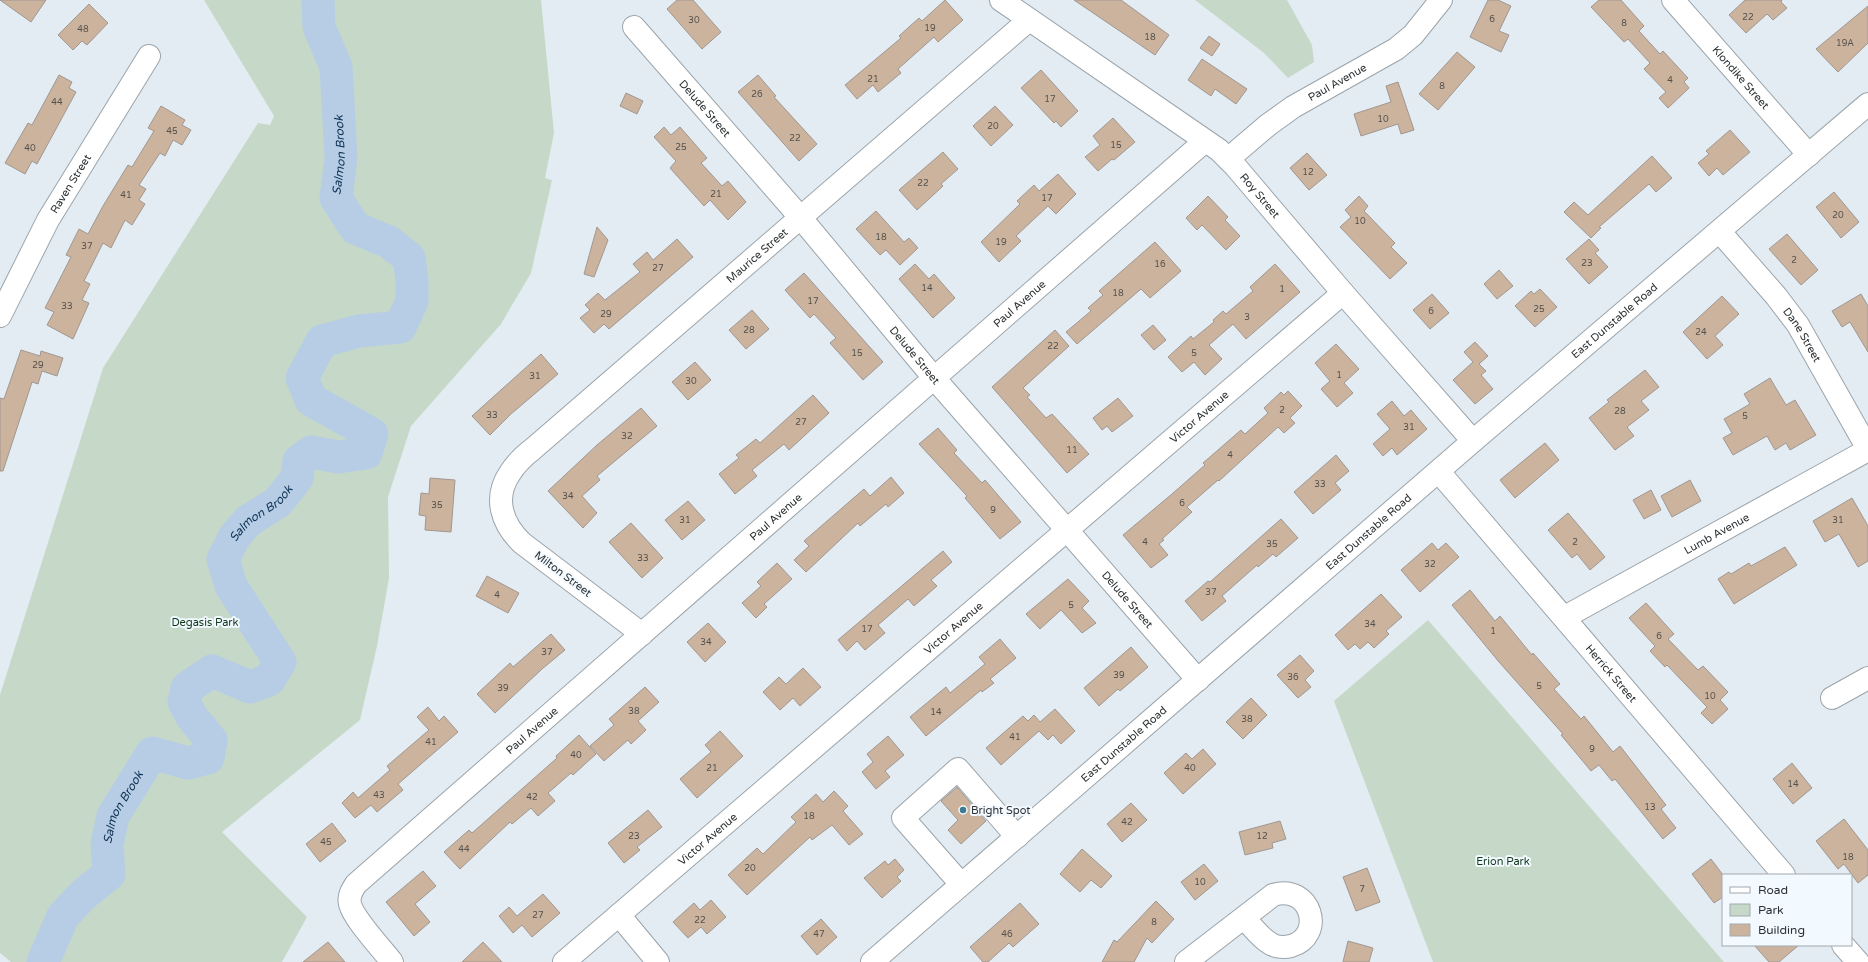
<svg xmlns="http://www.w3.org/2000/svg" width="1868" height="962" viewBox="0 0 1868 962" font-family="'Varela Round',sans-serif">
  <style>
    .green { fill: #c6d9c8 }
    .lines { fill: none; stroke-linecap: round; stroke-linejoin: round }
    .river { stroke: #b6cde5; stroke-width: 33 }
    .building { fill: #ccb39d; stroke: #a09791 }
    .minor-casing { stroke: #9ba4aa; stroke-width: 24 }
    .minor { stroke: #fff; stroke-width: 22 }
    .poi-dot { fill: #3e7b91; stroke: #f2f9ff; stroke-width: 1.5 }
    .labels { text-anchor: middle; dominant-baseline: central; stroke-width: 4; stroke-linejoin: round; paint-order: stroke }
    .number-label { font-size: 9px; fill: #54514d }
    .street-label { font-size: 11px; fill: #2c3032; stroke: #f2f9ff }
    .park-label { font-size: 11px; fill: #10391a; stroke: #f2f9ff }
    .poi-label { font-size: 11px; fill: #2c3032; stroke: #f2f9ff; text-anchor: start }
    .water-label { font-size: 12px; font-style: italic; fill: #0e3253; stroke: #f2f9ff }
  </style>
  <rect width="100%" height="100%" fill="#e3ecf3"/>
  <g class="green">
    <path d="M204,0h337l13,133 -9,45 7,2 -21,93 -30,51 -90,102 -23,71 1,81 -12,68 -17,74 -138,112 85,85 -25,45h-271l-11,-9v-258l103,-327 155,-245 12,2 4,-9z"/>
    <path d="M1195,0h92l25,45 2,17 -26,16 -24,-25z"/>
    <path d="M1428,620l296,342h-291l-99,-261z"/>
  </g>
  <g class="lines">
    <path class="river" id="s1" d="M43,962l20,-46 21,-22 25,-20 -2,-30 6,-28 39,-63 36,10 20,-5 3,-18 -19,-23 -8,-15 3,-14 25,-17 38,16 19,-7 11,-18 -49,-76 -8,-27 12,-23 13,-15 30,-19 19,-24 2,-17 12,-9 27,5 28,-4 6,-19 -61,-34 -9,-22 20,-37 37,-10 41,-4 12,-26v-22l-3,-21 -20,-16 -34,-14 -19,-30 5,-40 -5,-91 -17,-40 -1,-27"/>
  </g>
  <g class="building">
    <path d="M0,0h46l-15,22z"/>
    <path d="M677,0h16l28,32 -19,17 -35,-40z"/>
    <path d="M945,0l18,20 -25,22 -4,-5 -36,32 3,4 -23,19 -5,-7 -16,14 -12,-14 56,-47 -2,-2 20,-18 3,3z"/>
    <path d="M1074,0h47l48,35 -14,20z"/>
    <path d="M1488,0h10l13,6 -12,25 10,4 -8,17 -31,-15z"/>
    <path d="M1599,0h22l23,26 -5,5 21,23 3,-3 25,27 -4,4 5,6 -21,20 -9,-10 7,-6 -22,-23 6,-6 -22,-24 -4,3 -33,-35z"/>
    <path d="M1745,0h37l-1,2 6,6 -14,12 -6,-6 -21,19 -17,-18z"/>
    <path d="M89,4l19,19 -21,22 -5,-4 -9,9 -15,-15z"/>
    <path d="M1868,6v37l-30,29 -22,-23z"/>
    <path d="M1209,36l11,8 -8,12 -12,-8z"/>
    <path d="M1457,52l18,15 -37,43 -19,-16z"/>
    <path d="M1202,59l45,30 -11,15 -21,-15 -4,7 -23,-16z"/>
    <path d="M1041,70l37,41 -17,16 -5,-6 -2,2 -33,-35z"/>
    <path d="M59,75l13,7 -3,6 7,4 -39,72 -5,-3 -7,13 -20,-11 23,-40 4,2z"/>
    <path d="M758,75l18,21 -2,1 43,47 -18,17 -61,-69z"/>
    <path d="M1398,82l16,48 -13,4 -3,-10 -37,12 -7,-22 37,-12 -5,-16z"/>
    <path d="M626,93l17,8 -6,13 -17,-8z"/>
    <path d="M161,106l24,14 -3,5 9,5 -9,15 -9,-5 -8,16 -5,-3 -21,32 7,4 -7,11 6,4 -13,21 -7,-5 -14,28 -8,-5 -19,38 6,3 -8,16 7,3 -16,36 -26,-14 7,-13 -9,-4 26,-51 -5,-2 13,-26 9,5 15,-28 25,-41 4,2 22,-36 -6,-3z"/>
    <path d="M995,106l18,19 -22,21 -18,-20z"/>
    <path d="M1113,118l22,24 -21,18 -2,-1 -14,12 -13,-14 15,-12 -7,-9z"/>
    <path d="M664,127l7,8 9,-8 27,31 -6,5 21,23 6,-5 18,21 -18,18 -18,-20 -6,6 -34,-38 6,-7 -22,-24z"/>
    <path d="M1730,130l20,22 -27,23 -6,-7 -8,8 -11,-13 11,-9 -3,-3z"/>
    <path d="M943,152l15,17 -17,15 2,2 -26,24 -18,-20z"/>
    <path d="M1307,153l20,22 -18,15 -19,-22z"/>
    <path d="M1652,156l20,22 -16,14 -7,-8 -50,43 2,1 -10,10 -27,-26 10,-10 14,13z"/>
    <path d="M1058,174l18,20 -20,20 -8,-8 -32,30 5,5 -22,21 -18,-20 39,-38 -3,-3 17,-16 5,6z"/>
    <path d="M1834,192l25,30 -18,16 -25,-31z"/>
    <path d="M1208,196l20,21 -3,3 15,16 -14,14 -24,-25 -5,5 -11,-12z"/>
    <path d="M1359,196l9,10 -4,5 31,32 -4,4 16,16 -17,16 -50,-52 11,-10 -6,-7z"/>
    <path d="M876,211l28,31 5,-4 9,10 -18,17 -14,-15 -6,5 -24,-26z"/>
    <path d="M597,227l11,13 -14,37 -10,-3z"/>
    <path d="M1787,234l31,36 -17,15 -32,-36z"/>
    <path d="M677,239l16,18 -84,72 -5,-5 -10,9 -14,-15 10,-8 -5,-5 13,-12 7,7 35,-28 -7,-8 14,-12 6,8z"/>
    <path d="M1589,239l10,11 -4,3 13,14 -19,17 -23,-25z"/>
    <path d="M1155,242l26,29 -31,27 -9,-9 -64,55 -11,-12 25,-21 -3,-3 15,-13 -4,-4z"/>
    <path d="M915,264l14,15 5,-5 21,24 -22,20 -34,-39z"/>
    <path d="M1275,264l25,28 -54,47 -13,-15 -24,21 13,14 -17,16 -11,-13 -12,10 -14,-15 23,-21 2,3 21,-17 -1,-2 10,-9 3,3 27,-23 -3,-4z"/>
    <path d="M1499,270l14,16 -16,13 -13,-15z"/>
    <path d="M804,273l79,89 -20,18 -33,-37 6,-5 -22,-24 -4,4 -25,-28z"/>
    <path d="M1540,289l17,18 -22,20 -20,-21 16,-15 3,3z"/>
    <path d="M1432,294l17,19 -19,16 -17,-19z"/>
    <path d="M1861,294l7,12v46l-18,-30 -8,5 -10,-16z"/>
    <path d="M1722,296l17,18 -24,22 8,9 -16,14 -24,-27z"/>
    <path d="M752,310l17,19 -23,20 -17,-19z"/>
    <path d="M1153,325l13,15 -12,10 -13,-15z"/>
    <path d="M1055,330l14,16 -46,42 7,7 -3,2 19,21 6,-4 37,40 -22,19 -75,-86z"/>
    <path d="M1475,342l13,14 -9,8 7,7 -5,4 12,14 -18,15 -22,-24 20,-18 -9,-10z"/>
    <path d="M1336,344l23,25 -15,14 9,10 -16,14 -16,-18 9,-8 -15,-18z"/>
    <path d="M21,350l19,6 1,-5 22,7 -6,18 -15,-5 -4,13 -6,-2 -29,89h-3v-73l4,1z"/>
    <path d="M541,354l17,20 -47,40 -21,21 -18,-19z"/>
    <path d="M695,362l16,18 -23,20 -16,-18z"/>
    <path d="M1645,370l14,17 -18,14 8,9 -22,17 7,9 -19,14 -26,-32 20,-16 -2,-2z"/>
    <path d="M1770,378l16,27 9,-5 21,35 -26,15 -4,-7 -11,7 -8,-14 -34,19 -10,-17 9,-5 -8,-14 26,-15 -6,-10z"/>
    <path d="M1288,391l14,15 -12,12 5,5 -11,10 -6,-6 -59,54 -1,-1 -31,27 5,5 -30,27 2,1 -5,4 9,11 -17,13 -28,-33 49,-41 33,-29 -2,-2 38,-33 4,4 23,-21 -4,-5 17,-16 3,3z"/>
    <path d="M813,395l16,18 -40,37 -5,-6 -32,26 5,6 -22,18 -16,-20 20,-16 -3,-3 20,-16 4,4z"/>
    <path d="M1118,398l15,18 -21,16 -5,-6 -5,4 -9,-12z"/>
    <path d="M1392,401l12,15 7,-6 16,19 -30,26 -5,-7 -9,8 -10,-12 17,-15 -13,-15z"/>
    <path d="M641,408l16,18 -60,50 3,4 -18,16 15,17 -14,15 -35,-37 49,-46z"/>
    <path d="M938,428l19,22 -3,3 28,30 3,-3 36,42 -21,17 -35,-41 2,-2 -48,-52z"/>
    <path d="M1545,443l14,17 -44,38 -15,-18z"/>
    <path d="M1336,455l13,16 -14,12 6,7 -28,24 -19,-22z"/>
    <path d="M891,477l13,16 -16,14 -2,-3 -26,22 -2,-3 -52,49 -12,-12 15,-14 -5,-5 60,-52 6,7z"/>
    <path d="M430,478l25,2 -4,52 -26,-2 1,-14 -7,-1 2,-22 8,1z"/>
    <path d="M1690,480l11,21 -29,16 -11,-21z"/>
    <path d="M1651,490l10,20 -17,9 -11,-19z"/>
    <path d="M1852,498l16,28v35l-10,6 -19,-33 -14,8 -12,-21z"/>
    <path d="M688,501l17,19 -23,20 -17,-20z"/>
    <path d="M1568,513l37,44 -15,13 -13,-16 -5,4 -24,-28z"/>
    <path d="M1281,519l17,19 -22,19 -3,-3 -15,13 -1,-2 -35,31 4,5 -24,20 -17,-20 23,-20 2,1z"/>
    <path d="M631,523l32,35 -21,20 -33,-36z"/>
    <path d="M1432,543l6,7 8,-7 13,14 -39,35 -19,-22z"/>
    <path d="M1785,547l12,18 -63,39 -16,-25 11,-7 2,2 18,-11 2,3z"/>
    <path d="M943,551l9,11 -21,18 6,6 -23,20 -6,-7 -30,26 7,8 -20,17 -8,-9 -10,10 -9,-11z"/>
    <path d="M777,563l15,16 -28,25 3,3 -11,11 -14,-15 19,-17 -4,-4z"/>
    <path d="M487,576l32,17 -11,20 -32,-17z"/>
    <path d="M1068,579l21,22 -7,7 14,15 -14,10 -21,-23 -21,19 -14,-15z"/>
    <path d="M1470,590l25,31 5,-5 32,39 1,-2 27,31 -6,5 27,30 3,-3 29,36 7,-6 46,59 -5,4 15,19 -13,11 -48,-60 -3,2 -13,-16 -8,6 -30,-36 2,-1 -64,-72 -47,-57z"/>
    <path d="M1381,594l21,23 -16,14 3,3 -15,14 -6,-6 -8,7 -5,-5 -7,6 -13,-15z"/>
    <path d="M1646,603l28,31 -6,5 30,31 5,-4 25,26 -8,8 8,9 -16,15 -11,-11 6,-6 -40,-42 -2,2 -15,-16 5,-5 -26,-28z"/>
    <path d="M708,623l18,19 -21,20 -18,-20z"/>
    <path d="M551,634l14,16 -23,19 -47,44 -18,-19 33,-31 3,4z"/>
    <path d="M1000,639l16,19 -26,21 4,4 -12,9 -1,-2 -55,46 -16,-19 36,-30 4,6 35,-29 -6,-7z"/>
    <path d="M1131,647l17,20 -28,24 -2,-2 -19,17 -15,-18z"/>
    <path d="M1300,655l14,16 -9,9 6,7 -13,11 -21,-23z"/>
    <path d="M803,668l18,19 -21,19 -7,-8 -13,12 -17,-18 16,-15 7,7z"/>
    <path d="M645,687l14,15 -21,19 8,9 -15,14 -3,-4 -24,21 -14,-15 24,-21 -5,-6z"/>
    <path d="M1251,698l16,17 -24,24 -17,-17z"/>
    <path d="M428,707l11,14 5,-5 14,16 -60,52 5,6 -26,22 -6,-7 -16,13 -13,-15 11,-11 5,6 32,-28 -3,-4 42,-36 -12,-13z"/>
    <path d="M1055,709l20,22 -14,13 -8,-9 -5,5 -9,-9 -38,34 -15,-17 37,-32 5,5 6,-6 6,7z"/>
    <path d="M720,731l23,25 -46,42 -17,-19 31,-27 -6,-7z"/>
    <path d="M579,735l17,19 -23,21 -2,-2 -23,20 7,8 -17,15 -7,-8 -19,16 -2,-2 -50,47 -16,-17 25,-22 3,3 85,-75 -1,-2z"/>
    <path d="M888,736l16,19 -19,16 5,6 -14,12 -14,-17 11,-10 -6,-8z"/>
    <path d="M1203,749l13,15 -33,30 -19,-21 22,-20 6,6z"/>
    <path d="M1792,763l20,25 -19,16 -20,-25z"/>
    <path d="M957,787l29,34 -25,23 -13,-14 10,-10 -17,-19z"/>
    <path d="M834,791l14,15 -5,5 20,23 -14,11 -17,-20 -20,15 -2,-3 -63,58 -19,-20 29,-27 6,6 33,-32 -5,-5 25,-23 7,8z"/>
    <path d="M1131,803l16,17 -25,22 -15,-18z"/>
    <path d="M648,810l14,17 -25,20 3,3 -16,13 -16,-20z"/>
    <path d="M1844,819l24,31v25l-10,8 -14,-19 -6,5 -22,-28z"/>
    <path d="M1280,821l6,18 -14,4 1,5 -28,7 -6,-23z"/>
    <path d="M332,823l14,18 -26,21 -14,-18z"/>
    <path d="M1082,849l30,27 -11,12 -10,-8 -11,12 -20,-18z"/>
    <path d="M895,859l9,11 -7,7 4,4 -19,17 -18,-20 21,-17 3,4z"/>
    <path d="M1711,859l12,16v22l-9,6 -22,-29z"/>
    <path d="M1204,864l14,17 -23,19 -14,-18z"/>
    <path d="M1367,868l13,34 -24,9 -13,-34z"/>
    <path d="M423,871l13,15 -21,18 15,18 -16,14 -28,-34z"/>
    <path d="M543,894l17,19 -28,24 -10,-12 -9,8 -14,-17 10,-9 8,9z"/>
    <path d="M711,900l15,17 -19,17 -6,-7 -13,11 -15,-16 21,-19 6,7z"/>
    <path d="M1156,901l18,18 -22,24 -5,-5 -13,24h-32l12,-22 3,2z"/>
    <path d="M1020,903l19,21 -26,23 -4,-4 -21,19h-5l-13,-15z"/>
    <path d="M821,919l16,18 -20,18 -16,-19z"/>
    <path d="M1348,941l25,7 -4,14h-26z"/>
    <path d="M328,942l17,20h-42z"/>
    <path d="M483,942l19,20h-40z"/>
    <path d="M1754,945h45l-20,17h-10z"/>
  </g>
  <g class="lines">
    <g class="minor-casing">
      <g id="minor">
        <path id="s2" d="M1001,0l218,150 16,16 108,127 130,148"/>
        <path id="s3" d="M1673,0l136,155"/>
        <path id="s4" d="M634,27l166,190 134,161 264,302"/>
        <path id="s5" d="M1228,159l40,-34 25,-18 103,-58 17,-14 28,-35"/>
        <path id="s6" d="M1720,232l56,64 22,29 70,124"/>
        <path id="s7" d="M0,316l48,-96 101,-164"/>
        <path id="s8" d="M1439,472l345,403"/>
        <path id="s9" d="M1565,617l303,-167"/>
        <path id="s10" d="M642,634l-120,-91c-20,-19 -29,-45 -12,-70 6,-10 15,-18 24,-25l495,-428"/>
        <path d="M1832,698l36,-20"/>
        <path d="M961,884l-58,-66 55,-49 59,68"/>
        <path d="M619,915l39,47"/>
        <path d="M1843,945l15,17"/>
        <path id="s11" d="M392,962c-10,-13 -39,-44 -42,-58 -2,-8 2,-14 6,-20l849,-743"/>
        <path id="s12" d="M564,962l779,-669"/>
        <path id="s13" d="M872,962l601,-521 395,-337"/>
        <path d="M1186,962l87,-67c38,-12 53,41 18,51 -8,2 -17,1 -23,-4 -9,-6 -16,-16 -24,-24"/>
      </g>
    </g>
    <use href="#minor" class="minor"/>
  </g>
  <circle class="poi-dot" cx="963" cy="810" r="4"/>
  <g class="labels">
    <g class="number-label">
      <text x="1748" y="17">22</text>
      <text x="1492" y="19">6</text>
      <text x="694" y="20">30</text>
      <text x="1624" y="23">8</text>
      <text x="930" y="28">19</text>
      <text x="83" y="29">48</text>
      <text x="1150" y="37">18</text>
      <text x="1845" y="43">19A</text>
      <text x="873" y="79">21</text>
      <text x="1670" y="80">4</text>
      <text x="1442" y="86">8</text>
      <text x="757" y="94">26</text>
      <text x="1050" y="99">17</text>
      <text x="57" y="102">44</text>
      <text x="1383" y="119">10</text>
      <text x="993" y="126">20</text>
      <text x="172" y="131">45</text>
      <text x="795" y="138">22</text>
      <text x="1116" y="145">15</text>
      <text x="681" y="147">25</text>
      <text x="30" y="148">40</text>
      <text x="1308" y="172">12</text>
      <text x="923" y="183">22</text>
      <text x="716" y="194">21</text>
      <text x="126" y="195">41</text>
      <text x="1047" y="198">17</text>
      <text x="1838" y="215">20</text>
      <text x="1360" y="221">10</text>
      <text x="881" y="237">18</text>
      <text x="1001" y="242">19</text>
      <text x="87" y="246">37</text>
      <text x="1794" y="260">2</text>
      <text x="1587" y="263">23</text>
      <text x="1160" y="264">16</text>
      <text x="658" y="268">27</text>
      <text x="927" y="288">14</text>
      <text x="1282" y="289">1</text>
      <text x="1118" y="293">18</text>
      <text x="813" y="301">17</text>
      <text x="67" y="306">33</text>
      <text x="1539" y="309">25</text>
      <text x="1431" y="311">6</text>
      <text x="606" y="314">29</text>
      <text x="1247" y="317">3</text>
      <text x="749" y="330">28</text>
      <text x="1701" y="332">24</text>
      <text x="1053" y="346">22</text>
      <text x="857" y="353">15</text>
      <text x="1194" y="353">5</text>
      <text x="38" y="365">29</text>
      <text x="1339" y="375">1</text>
      <text x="535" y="376">31</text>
      <text x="691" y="381">30</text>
      <text x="1282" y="410">2</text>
      <text x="1620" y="411">28</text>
      <text x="492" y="415">33</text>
      <text x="1745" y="416">5</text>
      <text x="801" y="422">27</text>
      <text x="1409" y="427">31</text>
      <text x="627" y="436">32</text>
      <text x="1072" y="450">11</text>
      <text x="1230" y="455">4</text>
      <text x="1320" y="484">33</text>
      <text x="568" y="496">34</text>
      <text x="1182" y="503">6</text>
      <text x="437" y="505">35</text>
      <text x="993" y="510">9</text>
      <text x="685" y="520">31</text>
      <text x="1838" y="520">31</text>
      <text x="1145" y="542">4</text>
      <text x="1575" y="542">2</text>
      <text x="1272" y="544">35</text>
      <text x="643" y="558">33</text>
      <text x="1430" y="564">32</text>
      <text x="1211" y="592">37</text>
      <text x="497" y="595">4</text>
      <text x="1071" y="605">5</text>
      <text x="1370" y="624">34</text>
      <text x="867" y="629">17</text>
      <text x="1493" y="631">1</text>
      <text x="1659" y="636">6</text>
      <text x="706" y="642">34</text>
      <text x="547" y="652">37</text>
      <text x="1119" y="675">39</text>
      <text x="1293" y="677">36</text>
      <text x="1539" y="686">5</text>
      <text x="503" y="688">39</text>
      <text x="1710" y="696">10</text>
      <text x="634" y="711">38</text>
      <text x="936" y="712">14</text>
      <text x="1247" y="719">38</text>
      <text x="1015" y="737">41</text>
      <text x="431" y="742">41</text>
      <text x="1592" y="749">9</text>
      <text x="576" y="755">40</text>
      <text x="712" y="768">21</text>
      <text x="1190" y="768">40</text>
      <text x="1793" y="784">14</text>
      <text x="379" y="795">43</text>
      <text x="532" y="797">42</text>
      <text x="1650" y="807">13</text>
      <text x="809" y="816">18</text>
      <text x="1127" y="822">42</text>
      <text x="634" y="836">23</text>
      <text x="1262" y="836">12</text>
      <text x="326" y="842">45</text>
      <text x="464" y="849">44</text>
      <text x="1848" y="857">18</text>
      <text x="750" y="868">20</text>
      <text x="1200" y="882">10</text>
      <text x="1362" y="889">7</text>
      <text x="538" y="915">27</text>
      <text x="700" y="920">22</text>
      <text x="1154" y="922">8</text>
      <text x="819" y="934">47</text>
      <text x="1007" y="934">46</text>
    </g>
    <g class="street-label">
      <text stroke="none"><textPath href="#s3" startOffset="103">Klondike Street</textPath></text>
      <text stroke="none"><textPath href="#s5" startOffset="134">Paul Avenue</textPath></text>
      <text stroke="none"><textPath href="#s4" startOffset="108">Delude Street</textPath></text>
      <text stroke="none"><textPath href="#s7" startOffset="150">Raven Street</textPath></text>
      <text stroke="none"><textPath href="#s2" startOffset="326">Roy Street</textPath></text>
      <text stroke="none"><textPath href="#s10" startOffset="558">Maurice Street</textPath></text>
      <text stroke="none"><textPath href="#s11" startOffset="975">Paul Avenue</textPath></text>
      <text stroke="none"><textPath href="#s13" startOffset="981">East Dunstable Road</textPath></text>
      <text stroke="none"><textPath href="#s6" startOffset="132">Dane Street</textPath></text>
      <text stroke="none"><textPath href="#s4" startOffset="432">Delude Street</textPath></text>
      <text stroke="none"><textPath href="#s12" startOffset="837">Victor Avenue</textPath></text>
      <text stroke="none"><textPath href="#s11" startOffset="651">Paul Avenue</textPath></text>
      <text stroke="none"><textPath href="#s13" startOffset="657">East Dunstable Road</textPath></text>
      <text stroke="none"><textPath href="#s9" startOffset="173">Lumb Avenue</textPath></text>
      <text transform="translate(563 574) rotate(37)">Milton Street</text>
      <text stroke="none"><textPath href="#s4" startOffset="756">Delude Street</textPath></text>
      <text stroke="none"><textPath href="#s12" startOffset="513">Victor Avenue</textPath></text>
      <text stroke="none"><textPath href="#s8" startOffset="265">Herrick Street</textPath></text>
      <text stroke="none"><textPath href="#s11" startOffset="327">Paul Avenue</textPath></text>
      <text stroke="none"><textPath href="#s13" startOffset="333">East Dunstable Road</textPath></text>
      <text stroke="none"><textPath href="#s12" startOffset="189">Victor Avenue</textPath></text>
    </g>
    <g class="park-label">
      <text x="205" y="622">Degasis Park</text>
      <text x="1503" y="861">Erion Park</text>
    </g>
    <g class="poi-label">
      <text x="971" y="810">Bright Spot</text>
    </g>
    <g class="water-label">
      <text stroke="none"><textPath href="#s1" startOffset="1262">Salmon Brook</textPath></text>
      <text stroke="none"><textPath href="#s1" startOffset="675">Salmon Brook</textPath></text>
      <text stroke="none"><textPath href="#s1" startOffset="183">Salmon Brook</textPath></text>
    </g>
  </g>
  <rect x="1722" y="874" width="130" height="72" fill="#f2f9ff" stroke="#a3a9ad"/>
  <rect x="1730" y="887" width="20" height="6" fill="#ffffff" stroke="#a3a9ad"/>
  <text x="1758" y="894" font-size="12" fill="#2c3032">Road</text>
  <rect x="1730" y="904" width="20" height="12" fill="#c6d9c8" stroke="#a3a9ad"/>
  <text x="1758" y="914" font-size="12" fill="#2c3032">Park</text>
  <rect x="1730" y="924" width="20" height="12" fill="#ccb39d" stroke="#a3a9ad"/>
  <text x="1758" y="934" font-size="12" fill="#2c3032">Building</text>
</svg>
